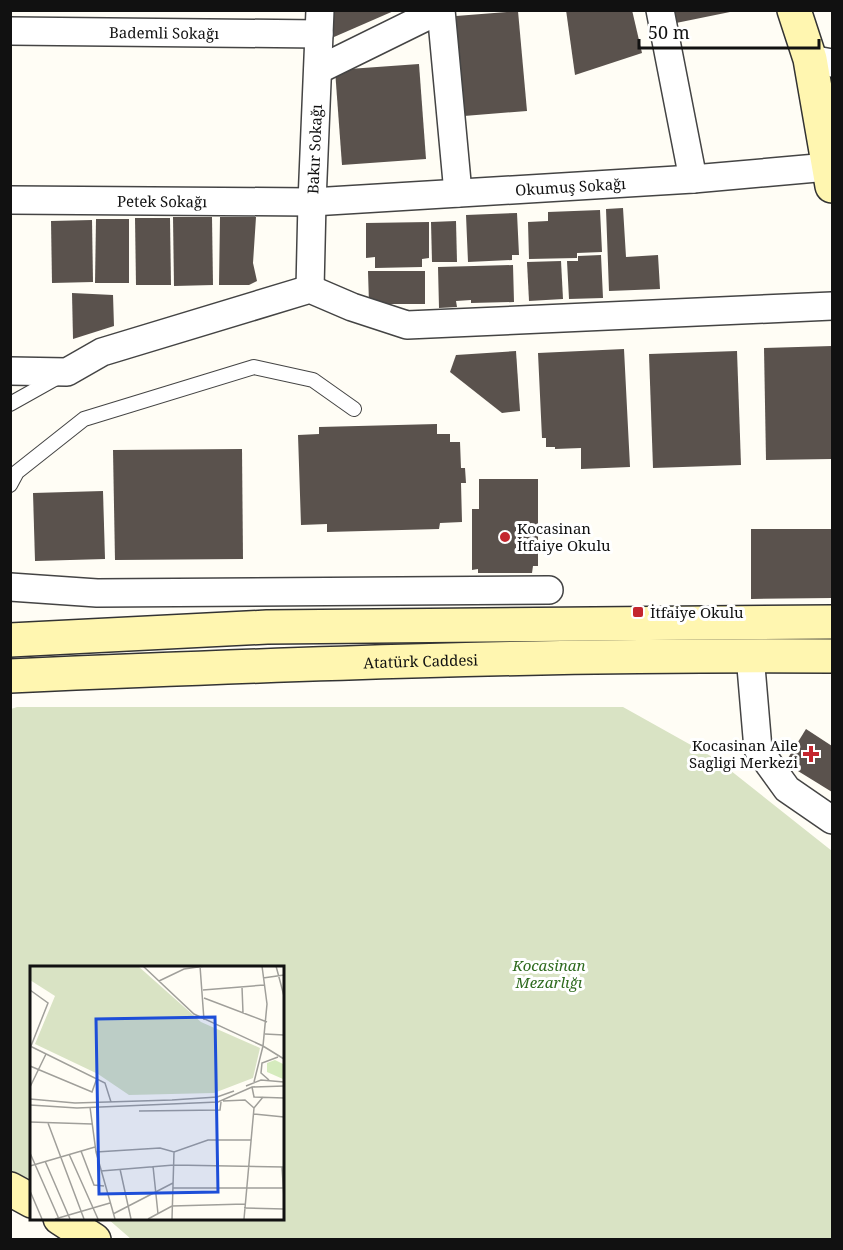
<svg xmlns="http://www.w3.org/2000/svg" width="843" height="1250" viewBox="0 0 843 1250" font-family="'Noto Serif',serif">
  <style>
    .cemetery { fill: #d9e3c4 }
    .building { fill: #5a524d }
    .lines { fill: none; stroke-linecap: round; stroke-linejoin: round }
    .lane-casing { stroke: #444; stroke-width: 16 }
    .street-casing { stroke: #444; stroke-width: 30 }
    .secondary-casing { stroke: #333; stroke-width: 36 }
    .lane { stroke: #fff; stroke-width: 14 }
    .street { stroke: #fff; stroke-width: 27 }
    .secondary { stroke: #fff6b0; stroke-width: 33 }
    .poi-dot { fill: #c4262e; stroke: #fff; stroke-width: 2 }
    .labels { text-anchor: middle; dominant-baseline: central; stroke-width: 6; stroke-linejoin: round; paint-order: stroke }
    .street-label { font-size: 15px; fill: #111; stroke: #fff }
    .poi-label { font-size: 15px; fill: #111; stroke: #fff; text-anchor: start }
    .park-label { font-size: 15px; font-style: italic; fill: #2f6b1f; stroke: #fff }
    .inset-road { fill: none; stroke: #a09f9a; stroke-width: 1.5 }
    .view { fill: #1d4ed8; fill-opacity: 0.15; stroke: #1d4ed8; stroke-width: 3 }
    .inset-edge { fill: none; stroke: #111; stroke-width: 3 }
  </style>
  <rect width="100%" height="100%" fill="#fffdf5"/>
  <path class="cemetery" d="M17,707h606l93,52 116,92v388h-701l-23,-20 174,-1v-250h-250l-1,214 -20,-10v-463z"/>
  <g class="building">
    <path d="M334,10h62l-62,27z"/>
    <path d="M566,10h66l10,43 -67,22z"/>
    <path d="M673,10h57v2l-54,11z"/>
    <path d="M518,11l9,100 -63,5 -8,-100z"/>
    <path d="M419,64l7,95 -84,6 -7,-95z"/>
    <path d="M623,208l3,49 32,-2 2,34 -51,2 -3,-82z"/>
    <path d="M600,210l2,42 -25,1v5l-48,1 -1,-37 20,-1v-9z"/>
    <path d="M517,213l2,42h-7v5l-44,2 -2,-47z"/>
    <path d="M173,217h39l1,68 -39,1z"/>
    <path d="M220,217h36l-3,46 4,18 -8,4h-30z"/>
    <path d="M135,218h35l1,67h-35z"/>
    <path d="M96,219h33v64h-34z"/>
    <path d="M92,220l1,62 -41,1 -1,-62z"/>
    <path d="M456,221l1,41h-25l-1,-40z"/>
    <path d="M429,222v36l-7,1v8l-47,1v-11l-9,1v-35z"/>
    <path d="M601,255l2,43 -34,1 -2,-38h11v-5z"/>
    <path d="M561,261l2,38 -34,2 -2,-39z"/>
    <path d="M513,265l1,37 -43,1v-3l-15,1 1,6 -18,1 -1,-41z"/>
    <path d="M368,271h57v33h-56z"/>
    <path d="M72,293l41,2 1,31 -41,13z"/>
    <path d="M832,346v113l-66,1 -2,-112z"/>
    <path d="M624,349l6,118 -49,2v-21l-26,1v-2h-9v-9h-4l-4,-85z"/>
    <path d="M516,351l4,60 -18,2 -52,-41 6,-17z"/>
    <path d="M737,351l4,114 -88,3 -4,-114z"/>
    <path d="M437,424v10h13v8h10l1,26h4l1,15h-5l1,39 -22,1 -1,6 -112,3v-8l-26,1 -3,-90 21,-1v-7z"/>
    <path d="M242,449l1,110 -128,1 -2,-110z"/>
    <path d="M479,479h59v87h-5l-1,7h-54v-4l-6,1v-61h7z"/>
    <path d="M103,491l2,68 -70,2 -2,-68z"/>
    <path d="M751,529h81v69l-81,1z"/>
    <path d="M806,729l26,17v46l-47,-29z"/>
  </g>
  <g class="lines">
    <g class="lane-casing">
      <g id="lane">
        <path d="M10,404l50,-28"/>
        <path d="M10,485l7,-13 67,-53 170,-52 59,13 41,29"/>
      </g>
    </g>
    <g class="street-casing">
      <g id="street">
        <path d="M441,10l17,183"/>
        <path d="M660,10l33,169"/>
        <path id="s1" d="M10,31l309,3"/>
        <path d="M810,59l22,4"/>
        <path d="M318,70l122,-60"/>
        <path id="s2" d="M10,200l302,2 381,-23 135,-12"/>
        <path id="s3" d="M310,289l2,-87 8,-192"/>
        <path d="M10,371l57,1 35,-20 208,-63 42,18 55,18 425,-19"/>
        <path d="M10,587l87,6 452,-3"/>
        <path d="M750,655l8,94 29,40 45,31"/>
      </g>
    </g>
    <g class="secondary-casing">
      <g id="secondary">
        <path d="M794,10l16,49 22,127"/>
        <path d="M10,640l257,-13 565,-5"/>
        <path id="s4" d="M10,676c274,-12 548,-22 822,-20"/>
        <path d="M10,1189l22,12"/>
        <path d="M60,1218l34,22"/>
      </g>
    </g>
    <use href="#lane" class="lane"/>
    <use href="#street" class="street"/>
    <use href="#secondary" class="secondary"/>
  </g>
  <g class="poi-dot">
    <circle cx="505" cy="537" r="6"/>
    <rect x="632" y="606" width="12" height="12" rx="3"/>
    <path d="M808 745h6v6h6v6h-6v6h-6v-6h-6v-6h6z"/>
  </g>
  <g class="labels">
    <g class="street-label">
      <text stroke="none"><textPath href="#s1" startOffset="154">Bademli Sokağı</textPath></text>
      <text stroke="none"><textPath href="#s3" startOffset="140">Bakır Sokağı</textPath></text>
      <text stroke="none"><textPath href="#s2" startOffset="561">Okumuş Sokağı</textPath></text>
      <text stroke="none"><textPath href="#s2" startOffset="152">Petek Sokağı</textPath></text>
      <text stroke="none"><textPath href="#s4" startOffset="411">Atatürk Caddesi</textPath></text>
    </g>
    <g class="poi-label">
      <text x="517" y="528">Kocasinan<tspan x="517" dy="17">İtfaiye Okulu</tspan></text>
      <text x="650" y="612">İtfaiye Okulu</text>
      <text x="798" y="745" text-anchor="end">Kocasinan Aile<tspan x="798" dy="17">Sagligi Merkezi</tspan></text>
    </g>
    <g class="park-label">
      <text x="549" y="965">Kocasinan<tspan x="549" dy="17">Mezarlığı</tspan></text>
    </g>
  </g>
  <g transform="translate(30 966)">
    <rect width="254" height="254" fill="#fffdf5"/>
    <path d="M245,94l8,4v15l-16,-7v-9z" fill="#d5ebbd"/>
    <path d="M0,0h108l63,56 59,26 -7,30 -39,15 -85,2 -31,-21 -63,-30 20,-48 -25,-16z" fill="#d9e3c4"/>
    <path class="inset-road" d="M113,0l51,48 69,32 4,-42 -5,-38M170,0l4,54M246,0l8,30M233,12l21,-3M129,15l25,-12 21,-3M212,21l1,26M0,24l18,13 -17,43M173,24l61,-5M174,32l63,24M235,68l19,1M0,80l75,37 6,19M0,100l62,26 5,-14M239,114l-8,-7 1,-10 16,-6M224,116l9,-36 21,13M216,120l15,-6 23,2M0,121l16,-33M222,121l2,10 30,1M0,133l45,4 97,-3 45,-3 17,-6M193,135l22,-1 9,8 9,-11M0,139l47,3 141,-6 34,-15 32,-1M60,141l6,45 19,67M109,145l81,-1 1,-8M224,148l30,3M0,156l62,2M18,157l36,96M51,185l13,34 10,1M66,186l64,-4 14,4 34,-12h43M0,187l29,66M39,188l29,65M15,195l25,58M0,200l65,-19M123,200l5,48M252,201l2,31M90,203l11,50M71,205l73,-6 110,2M143,222h111M0,225l12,28M214,242l40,1M83,248l60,-31M25,253l55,-16M118,253l24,-13 73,-2M142,253l2,-67M214,253l10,-111"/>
    <path class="view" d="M185,51l3,175 -119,2 -3,-175z"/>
    <rect width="254" height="254" class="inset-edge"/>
  </g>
  <rect width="843" height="1250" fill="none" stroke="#111111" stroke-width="24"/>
  <path d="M639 39v9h180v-9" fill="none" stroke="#111111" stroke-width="3"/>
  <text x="648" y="39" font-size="18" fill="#111111" stroke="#ffffff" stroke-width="4.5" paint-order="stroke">50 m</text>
</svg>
